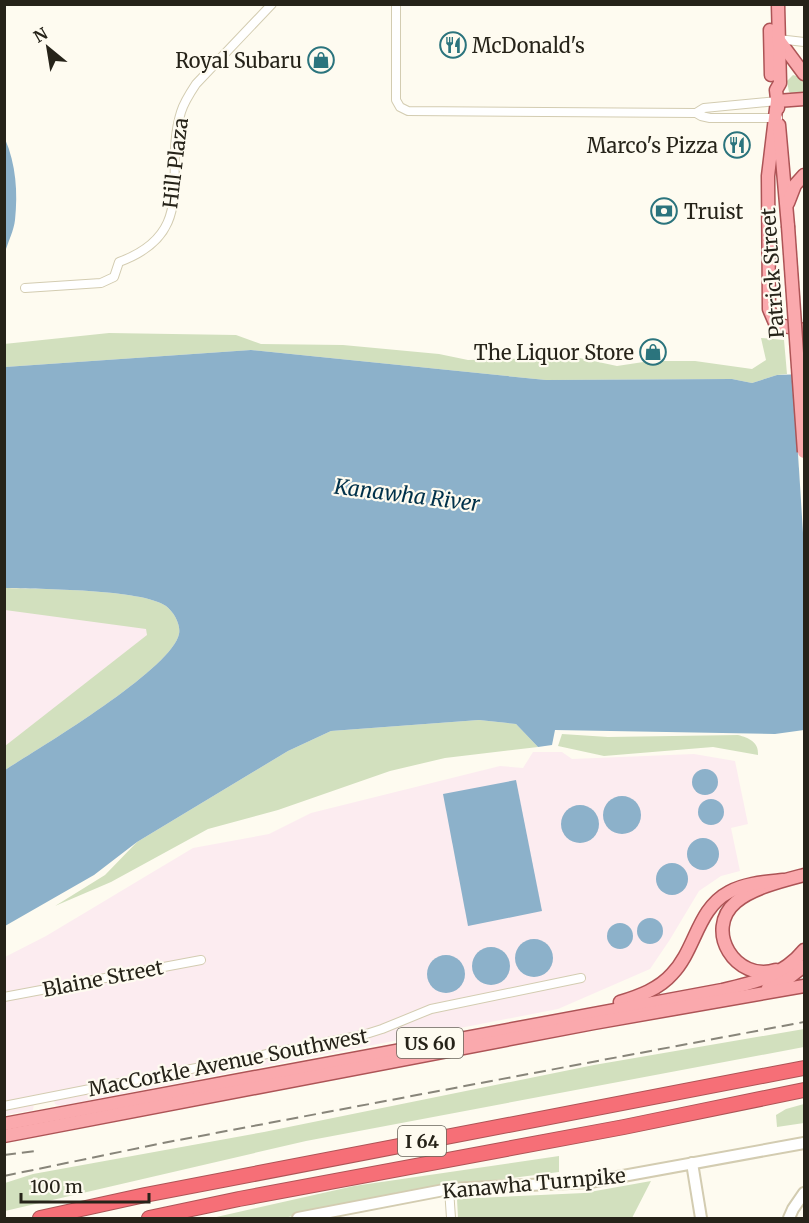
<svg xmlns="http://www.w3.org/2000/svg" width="809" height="1223" viewBox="0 0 809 1223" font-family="Merriweather,serif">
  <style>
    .industrial { fill: #fcecf0 }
    .green { fill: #d2e0be }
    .water { fill: #8cb1ca }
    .pier { fill: #fefbf0 }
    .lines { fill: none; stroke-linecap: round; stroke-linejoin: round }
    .street-casing { stroke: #d3ccb1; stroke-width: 10 }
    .secondary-casing { stroke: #d3ccb1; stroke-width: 14 }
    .primary-casing { stroke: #ad5456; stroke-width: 15 }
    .highway-casing { stroke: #ad5456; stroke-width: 16 }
    .street { stroke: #fff; stroke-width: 8 }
    .secondary { stroke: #fff; stroke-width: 10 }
    .primary { stroke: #faa9ad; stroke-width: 12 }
    .highway { stroke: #f66f77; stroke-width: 14 }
    .rail { stroke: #88857a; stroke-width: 2; stroke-dasharray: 12 6; stroke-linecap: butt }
    .primary-bridge-casing { stroke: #ad5456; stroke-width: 15; stroke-linecap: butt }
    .primary-bridge { stroke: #faa9ad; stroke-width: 12 }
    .labels { text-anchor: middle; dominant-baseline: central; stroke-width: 4.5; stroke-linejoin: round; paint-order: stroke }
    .shield { fill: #fefbf0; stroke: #67645a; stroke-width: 1.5 }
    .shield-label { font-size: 18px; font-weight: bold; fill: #262319 }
    .poi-label { font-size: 20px; fill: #262319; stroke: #fefbf0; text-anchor: end }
    .street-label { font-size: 20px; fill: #262319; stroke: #fefbf0 }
    .water-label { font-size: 21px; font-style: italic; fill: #00314a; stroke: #fefbf0 }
  </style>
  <rect width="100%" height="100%" fill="#fefbf0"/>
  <g class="industrial">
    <path d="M5,588l81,3 87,22 -168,157z"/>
    <path d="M533,752h29l10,7 122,-5 41,7 13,63 -17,4 9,43 -19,5 -22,15 -30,50 -19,28 -92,40 -498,97 -5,-2 -2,-7 -19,6 -1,7 -28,5v-158l41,-21 147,-88 76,-14 42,-21 189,-47 23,2z"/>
  </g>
  <g class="green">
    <path d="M793,75l7,2 4,6 -1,11h-10l-4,-2 -2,-11z"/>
    <path d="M109,333l127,2 25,9 82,1 96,9 29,6 107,-3 42,9 33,-5h45l57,8 14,-9 -5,-22 23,2 3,34 -10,1 -25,8 -20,-4 -186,1 -295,-30 -246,17 -1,-23z"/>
    <path d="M5,588c33,1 137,1 161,18 8,6 15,19 13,28 -8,36 -140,114 -174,136v-24l142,-111 -1,-6 -141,-19z"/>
    <path d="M479,720l37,4 22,23 -93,11 -55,13 -112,39 -70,19 -97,53 -56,24 50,-31 32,-33 151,-91 43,-20z"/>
    <path d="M562,734l46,3 130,-2c11,3 21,7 20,20l-45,-8 -109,9 -46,-10z"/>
    <path d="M804,1029v18l-498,94 -301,70v-28l28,-9 231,-42 330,-67z"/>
    <path d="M804,1104v19l-27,4 -1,-12 10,-6z"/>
    <path d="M559,1156v16l-160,20 -115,26h-72l142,-32z"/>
    <path d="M651,1181l-19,37h-174l-1,-19 127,-6z"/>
  </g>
  <g class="water">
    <path d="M5,139c11,25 13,54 10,81 -1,10 -7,22 -10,32z"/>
    <path d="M251,350l295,30 186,-1 20,4 25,-8 27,-1v356l-29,4 -220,-4 -3,15 -14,2 -22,-23 -37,-4 -148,11 -43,20 -151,91 -43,33 -89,51v-156c34,-22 166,-100 174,-136 2,-9 -5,-22 -13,-28 -24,-17 -128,-17 -161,-18v-221z"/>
    <circle cx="705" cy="782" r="13"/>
    <path d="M516,780l26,131 -74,15 -25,-132z"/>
    <circle cx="622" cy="815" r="19"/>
    <circle cx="711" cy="812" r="13"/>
    <circle cx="580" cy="824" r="19"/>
    <circle cx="703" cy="854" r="16"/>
    <circle cx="672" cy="879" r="16"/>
    <circle cx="650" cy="931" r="13"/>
    <circle cx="620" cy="936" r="13"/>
    <circle cx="534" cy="958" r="19"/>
    <circle cx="491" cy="966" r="19"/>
    <circle cx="446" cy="974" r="19"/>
  </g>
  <path class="pier" d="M793,374h11v175z"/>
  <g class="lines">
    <g class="street-casing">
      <g id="street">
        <path d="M396,4v96l4,7 8,4 288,2"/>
        <path d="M778,39l26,3"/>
        <path d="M777,101l-73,7 -8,5 5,3 9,2h68"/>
        <path d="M25,288l76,-5 13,-6 5,-15c82,-30 43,-90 62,-150 3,-10 9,-19 15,-28l76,-80"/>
        <path d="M4,997l197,-37"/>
        <path d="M4,1106l359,-71 19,-6 49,-20 150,-31"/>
        <path d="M449,1189l2,29"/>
      </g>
    </g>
    <g class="secondary-casing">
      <g id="secondary">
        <path d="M692,1163l9,55"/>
        <path d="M298,1218l151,-29 141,-7 214,-39"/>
        <path d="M789,1218l4,-9 11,-16"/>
      </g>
    </g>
    <g class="primary-casing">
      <g id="primary">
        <path d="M770,30l1,45"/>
        <path d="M778,39l26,35"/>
        <path d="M777,101l-9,75 1,133 6,14 4,2 25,5"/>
        <path d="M777,101l27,-2"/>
        <path d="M778,108l-2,-18 4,-7 -2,-79"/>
        <path d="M779,125l9,101"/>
        <path d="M788,203l7,-18 9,-10"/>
        <path d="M776,970c-40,13 -73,-40 -40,-68 16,-14 49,-22 68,-27"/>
        <path d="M768,988l18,-8 18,-14"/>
        <path d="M620,1002c19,-6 39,-13 52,-28 24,-25 25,-65 57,-82 17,-9 36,-10 54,-12"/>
        <path d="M4,1124l718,-134c31,-7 61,-14 82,-40"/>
        <path d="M4,1136l590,-113 210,-37"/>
      </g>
    </g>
    <g class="highway-casing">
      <g id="highway">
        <path d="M40,1218l105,-23 659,-127"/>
        <path d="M149,1218l90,-19 385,-72 180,-37"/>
      </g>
    </g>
    <use href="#street" class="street"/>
    <use href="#secondary" class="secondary"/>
    <use href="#primary" class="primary"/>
    <use href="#highway" class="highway"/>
    <g class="rail">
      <path d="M4,1155l31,-4"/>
      <path d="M4,1176l159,-33 641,-121"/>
    </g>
    <g class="primary-bridge-casing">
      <path id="primary-bridge" d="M788,226l16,226"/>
    </g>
    <use href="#primary-bridge" class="primary-bridge"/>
  </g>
  <defs>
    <g id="restaurant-ring" transform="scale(1.35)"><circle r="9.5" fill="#fefbf0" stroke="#2b747d" stroke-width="1.5"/><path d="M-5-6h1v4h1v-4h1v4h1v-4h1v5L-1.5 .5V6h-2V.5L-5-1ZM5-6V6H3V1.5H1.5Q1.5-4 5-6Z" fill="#2b747d"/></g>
    <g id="shop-ring" transform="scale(1.35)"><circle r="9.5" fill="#fefbf0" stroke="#2b747d" stroke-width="1.5"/><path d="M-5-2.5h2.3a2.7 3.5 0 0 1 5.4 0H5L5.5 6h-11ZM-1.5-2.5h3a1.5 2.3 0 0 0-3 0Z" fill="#2b747d"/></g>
    <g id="bank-ring" transform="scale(1.35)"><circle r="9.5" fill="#fefbf0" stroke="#2b747d" stroke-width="1.5"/><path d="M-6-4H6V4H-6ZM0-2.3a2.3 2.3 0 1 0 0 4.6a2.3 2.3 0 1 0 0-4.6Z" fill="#2b747d"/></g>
  </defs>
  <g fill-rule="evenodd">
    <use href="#restaurant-ring" x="453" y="45"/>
    <use href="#shop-ring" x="321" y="60"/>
    <use href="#restaurant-ring" x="737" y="145"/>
    <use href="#bank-ring" x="664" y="211"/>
    <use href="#shop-ring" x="653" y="352"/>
  </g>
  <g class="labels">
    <g class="shield">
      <rect x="397" y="1028" width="66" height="30" rx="4.5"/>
      <rect x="398" y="1126" width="48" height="30" rx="4.5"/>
    </g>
    <g class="shield-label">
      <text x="430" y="1043">US 60</text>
      <text x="422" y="1141">I 64</text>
    </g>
    <g class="poi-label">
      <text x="472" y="45" text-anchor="start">McDonald's</text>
      <text x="302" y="60">Royal Subaru</text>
      <text x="718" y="145">Marco's Pizza</text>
      <text x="684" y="211" text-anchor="start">Truist</text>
      <text x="634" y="352">The Liquor Store</text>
    </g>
    <g class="street-label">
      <text transform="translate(175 163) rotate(-83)">Hill Plaza</text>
      <text transform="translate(772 273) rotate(-94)">Patrick Street</text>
      <text transform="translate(103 978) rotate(-11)">Blaine Street</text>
      <text transform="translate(228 1062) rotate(-11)">MacCorkle Avenue Southwest</text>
      <text transform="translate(534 1183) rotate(-5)">Kanawha Turnpike</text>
    </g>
    <g class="water-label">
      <text transform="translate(407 495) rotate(7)">Kanawha River</text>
    </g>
  </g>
  <rect width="809" height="1223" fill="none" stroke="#262319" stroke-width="12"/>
  <g transform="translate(48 48) rotate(330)" stroke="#fefbf0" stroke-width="4.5" paint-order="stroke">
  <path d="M0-4.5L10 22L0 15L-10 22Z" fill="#262319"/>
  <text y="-9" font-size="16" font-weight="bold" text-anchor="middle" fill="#262319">N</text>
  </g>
  <path d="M21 1193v9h128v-9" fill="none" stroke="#262319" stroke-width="3"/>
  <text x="30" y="1193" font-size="18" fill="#262319" stroke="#fefbf0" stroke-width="4.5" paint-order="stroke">100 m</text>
</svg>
